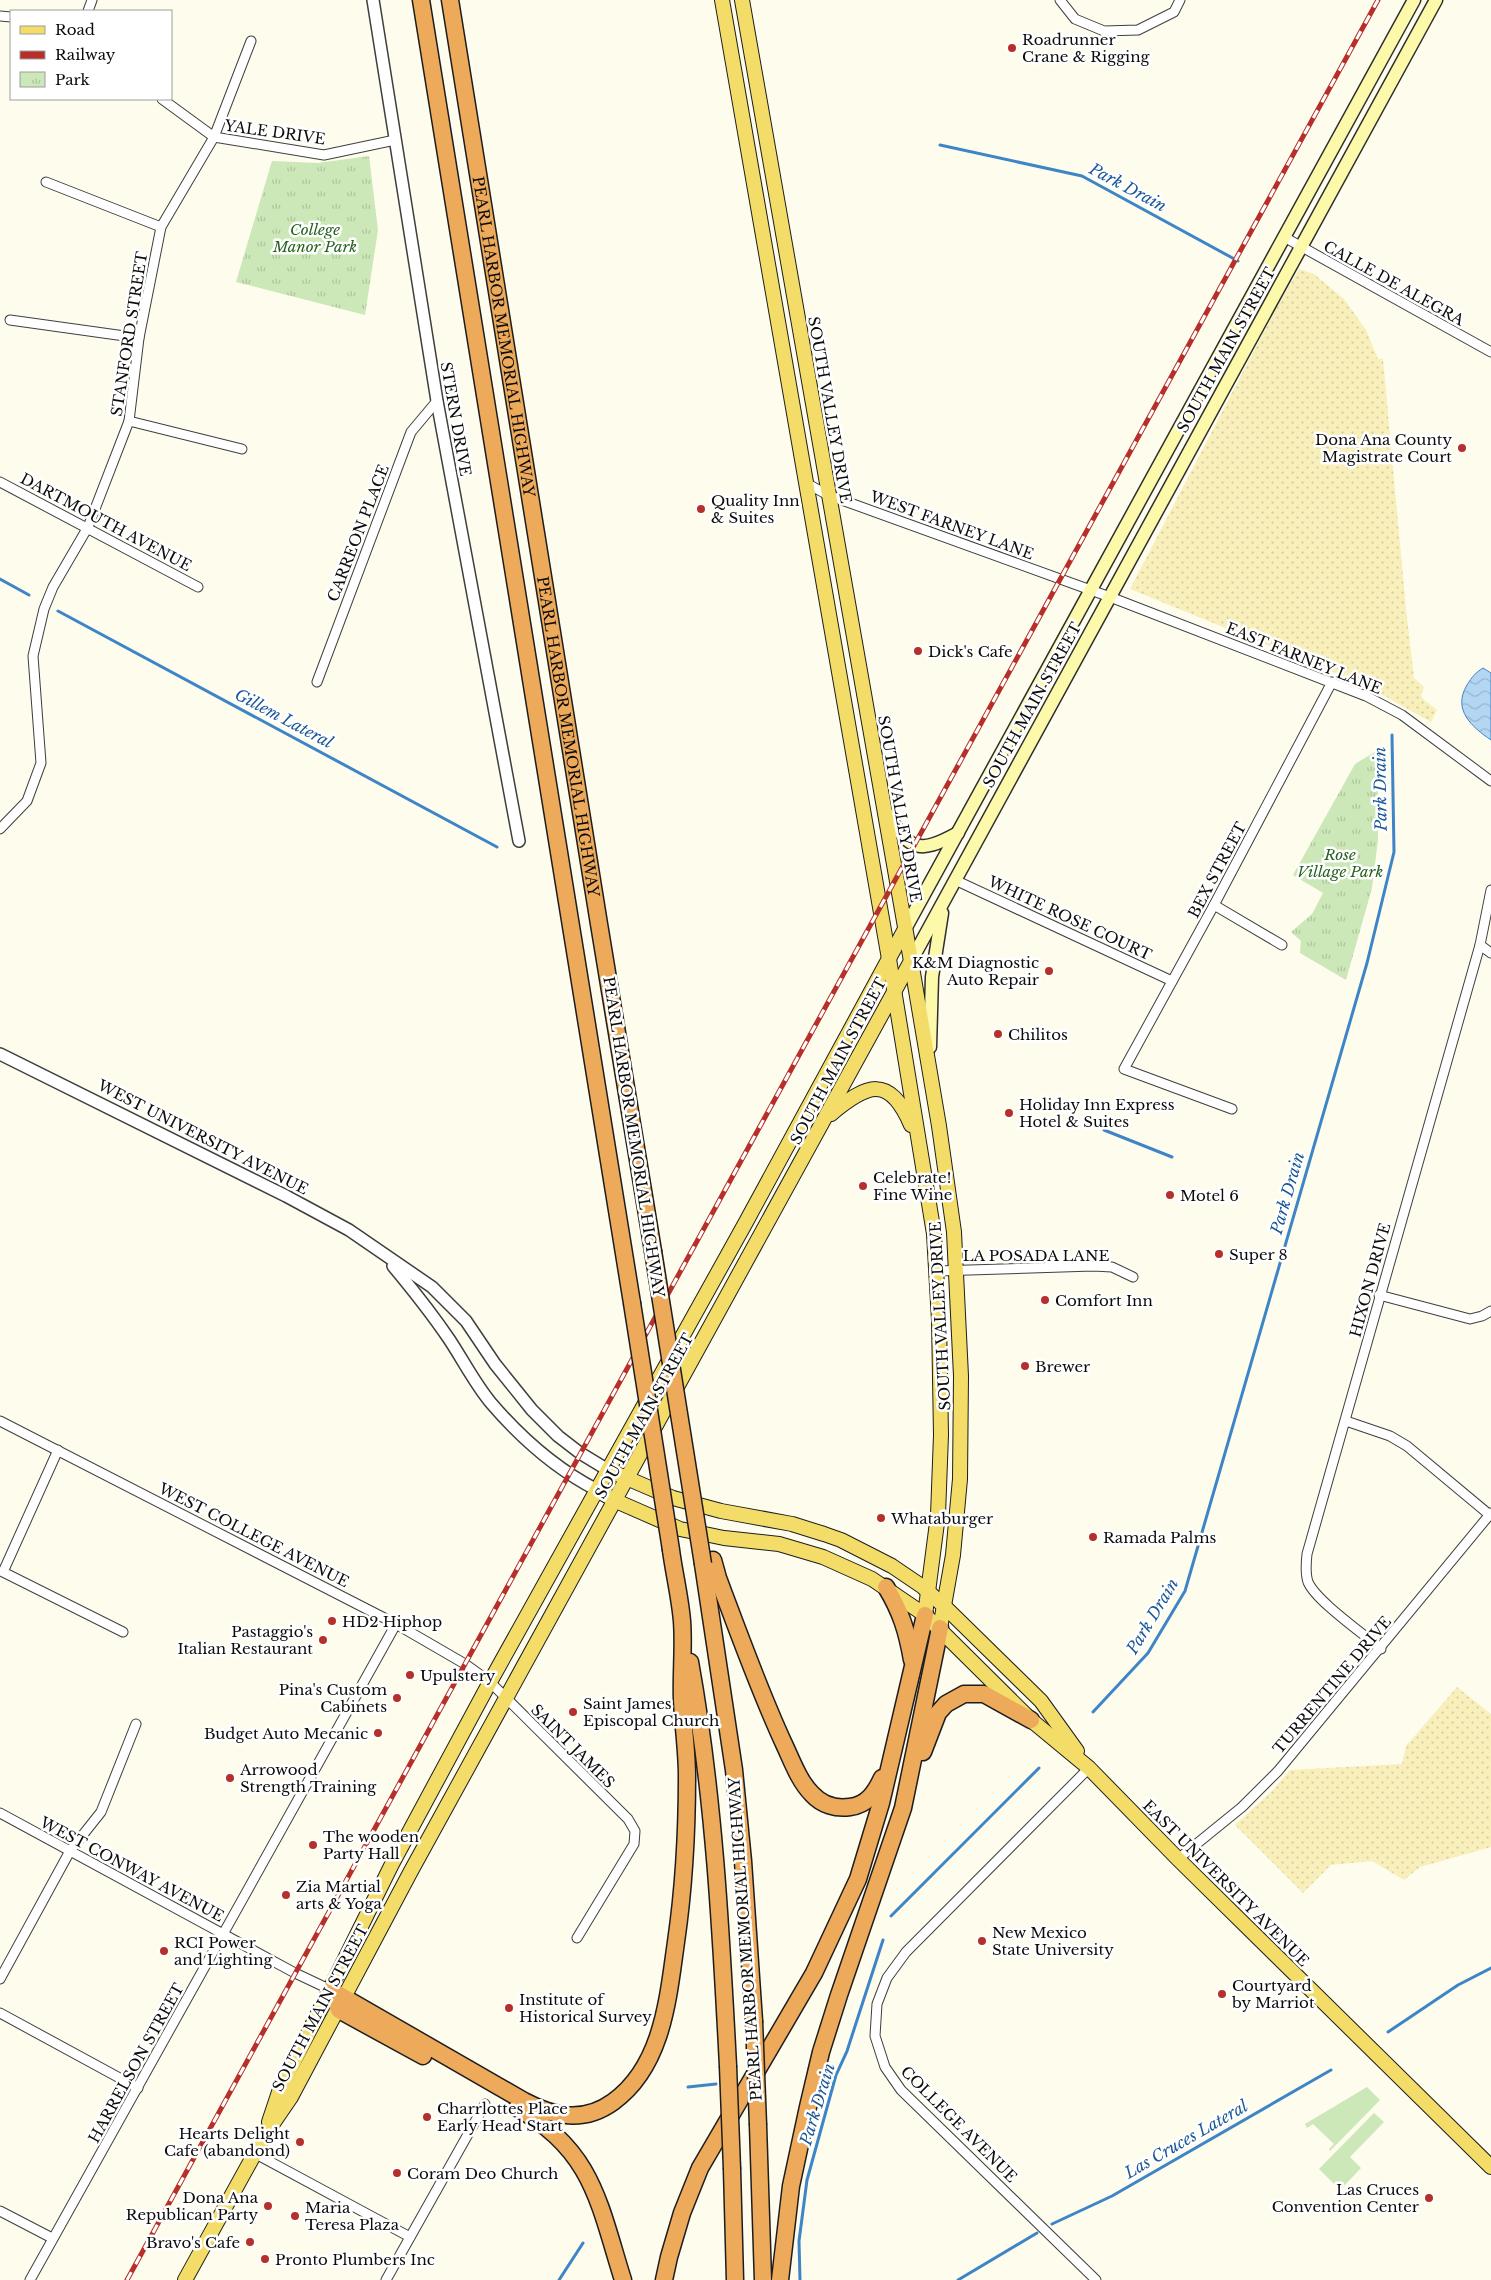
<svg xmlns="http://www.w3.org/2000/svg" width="1491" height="2280" viewBox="0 0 1491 2280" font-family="'Libre Baskerville',serif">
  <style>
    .grass { fill: #cce7b8 }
    .sand { fill: url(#sand-dots) }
    .park { fill: url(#park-tufts) }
    .water { fill: url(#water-waves); stroke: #3d85c7 }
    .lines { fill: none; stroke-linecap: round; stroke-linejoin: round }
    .stream { stroke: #3d85c7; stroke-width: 3 }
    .minor-casing { stroke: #3f3f3f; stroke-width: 11 }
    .tertiary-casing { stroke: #3f3f3f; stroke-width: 14 }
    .secondary-casing { stroke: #2e2e2e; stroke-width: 15 }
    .primary-casing { stroke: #1d1d1d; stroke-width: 16 }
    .motorway-casing { stroke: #1d1d1d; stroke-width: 19 }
    .minor { stroke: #fff; stroke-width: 9 }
    .tertiary { stroke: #fff; stroke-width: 11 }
    .secondary { stroke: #fcf9aa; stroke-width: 12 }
    .primary { stroke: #f3dd68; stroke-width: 14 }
    .motorway { stroke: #eeaa5b; stroke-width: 16 }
    .rail-casing { stroke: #b62f2a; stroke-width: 5 }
    .rail { stroke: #fff; stroke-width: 3; stroke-dasharray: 9; stroke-linecap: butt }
    .motorway-bridge-casing { stroke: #1d1d1d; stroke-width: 19; stroke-linecap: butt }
    .motorway-bridge { stroke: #eeaa5b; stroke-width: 16 }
    .poi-dot { fill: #b62f2a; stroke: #fff; stroke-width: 2 }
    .labels { text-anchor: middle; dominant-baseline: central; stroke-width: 5; stroke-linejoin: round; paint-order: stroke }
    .poi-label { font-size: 15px; fill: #0c0c0c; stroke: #fff; text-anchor: start }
    .street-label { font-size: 15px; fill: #0c0c0c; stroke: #fff }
    .park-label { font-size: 15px; font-style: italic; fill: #286120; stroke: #fff }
    .water-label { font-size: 16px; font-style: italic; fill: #1b5799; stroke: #fff }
  </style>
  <defs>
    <pattern id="sand-dots" width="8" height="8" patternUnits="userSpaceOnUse" patternTransform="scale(1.25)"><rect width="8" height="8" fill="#f8efbb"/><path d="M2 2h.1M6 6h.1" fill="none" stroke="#d3cca0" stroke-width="1.8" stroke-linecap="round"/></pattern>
    <pattern id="park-tufts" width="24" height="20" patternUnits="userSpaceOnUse" patternTransform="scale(1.25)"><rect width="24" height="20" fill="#cce7b8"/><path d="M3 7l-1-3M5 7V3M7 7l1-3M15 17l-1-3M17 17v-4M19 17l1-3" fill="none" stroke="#aec59d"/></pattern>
    <pattern id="water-waves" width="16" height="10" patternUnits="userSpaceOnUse" patternTransform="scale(1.25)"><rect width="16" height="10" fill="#b3d6f3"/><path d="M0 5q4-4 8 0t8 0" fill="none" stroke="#99b6cf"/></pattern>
  </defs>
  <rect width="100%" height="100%" fill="#fefced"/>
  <g class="grass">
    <path d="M1367,2087l13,13 -50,51 -1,-2 5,-5 -21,-20 -6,4 -2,-4z"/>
    <path d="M1374,2113l10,9 -34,35 11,11 -21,22 -21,-21z"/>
  </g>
  <g class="sand">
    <path d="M1299,269l15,5 30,25 22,31 12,29h5l23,250 8,69 10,9 -3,8 3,5 13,10 -6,12 -66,-37 -235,-96 142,-273z"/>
    <path d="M1457,1687l34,27v133l-71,20 -16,13 -32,-19 -41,4 -28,28 -68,-68 38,-35 17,-20 112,-6 4,-18z"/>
  </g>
  <g class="park">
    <path d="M369,156l9,74 -13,85 -129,-33 36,-121 46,2z"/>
    <path d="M1378,750v90l-6,48 -26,92 -46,-27 1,-12 -10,-9 21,-18 11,-21 -30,-18 62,-111z"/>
  </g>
  <path class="water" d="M1483,668l8,5v67c-19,-13 -39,-30 -24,-55 5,-8 8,-12 16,-17z"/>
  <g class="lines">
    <g class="stream">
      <path d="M940,145l142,31 156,85"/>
      <path d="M0,579l29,16"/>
      <path d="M58,611l439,236"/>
      <path d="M1104,1130l68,27"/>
      <path d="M1093,1712l55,-59 37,-62 182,-628 27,-111 -2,-117"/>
      <path d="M891,1916l148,-148"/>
      <path d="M1388,2032l70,-47 33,-17"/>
      <path d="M688,2087l28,-3"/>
      <path d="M1052,2224l60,-28 219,-126"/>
      <path d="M559,2280l24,-37"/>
      <path d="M800,2280l-1,-39 8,-61 29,-105 11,-24 36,-111"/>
      <path d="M958,2280l79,-47"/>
    </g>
    <g class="minor-casing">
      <g id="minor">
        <path d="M1060,0l15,19 29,12 34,-1 36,-18 6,-12"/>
        <path d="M88,11l4,-11"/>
        <path d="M0,16l11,1"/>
        <path d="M162,99l52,38 110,18 71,-15"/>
        <path d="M46,182l115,45"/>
        <path d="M1284,237l207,115"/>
        <path d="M10,320l129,18"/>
        <path d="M129,421l113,28"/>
        <path d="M0,482l198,105"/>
        <path d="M806,483l22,12 282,102 256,99 36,19 89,66"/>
        <path d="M317,682l94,-250 26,-31"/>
        <path d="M0,829l27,-28 14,-38 -8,-107 11,-47 9,-22 35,-60 41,-106 10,-83 22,-111 53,-90 37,-96"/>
        <path d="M955,880l217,101"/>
        <path d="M1214,905l68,40"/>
        <path d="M1480,945l11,8"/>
        <path d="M1232,1109l-108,-40 90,-164 118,-223"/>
        <path d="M937,1271l156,-5 19,1 21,10"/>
        <path d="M1379,1295l91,24 12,-3 9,-5"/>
        <path d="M0,1421l396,203 69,40 25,18 138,137 7,12 -1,13 -57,94"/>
        <path d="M1346,1421l44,15 17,10 84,70"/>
        <path d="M58,1450l-55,122 120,60"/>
        <path d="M1381,1649c-17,-15 -65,-48 -73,-67 -3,-9 -2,-19 -1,-28l173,-609 11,-55"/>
        <path d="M1089,1768l-183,184 -19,26 -10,26 -2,32 10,31 16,23 195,190"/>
        <path d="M0,1813l295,160 36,17"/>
        <path d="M1178,1859l64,-52 36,-36 213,-258"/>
        <path d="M0,1979l70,-128 31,-39 35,-88"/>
        <path d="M0,2013l138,75"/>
        <path d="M254,2153l156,84"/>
        <path d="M0,2211l52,27"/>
        <path d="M30,2280l366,-656"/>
        <path d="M386,2280l99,-176"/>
      </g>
    </g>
    <g class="tertiary-casing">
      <g id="tertiary">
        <path d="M373,0l64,401 82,440"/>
        <path d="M0,1054l286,142 63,34 83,57 34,34 29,43 37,46 26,26 22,17 28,17"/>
        <path d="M393,1266c20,24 39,48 56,73 14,21 26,45 42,64 30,35 65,66 106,87"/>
      </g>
    </g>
    <g class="secondary-casing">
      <g id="secondary">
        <path d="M885,811c25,38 31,45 73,22"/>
        <path d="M905,929l509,-929"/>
        <path d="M911,961l525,-961"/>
        <path d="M930,1047l2,-70 10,-64"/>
      </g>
    </g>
    <g class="primary-casing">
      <g id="primary">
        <path d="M722,0l167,959 45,275 5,86 2,115 -3,80 -13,100"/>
        <path d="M742,0l169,961 28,165 15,106 7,144 -1,103 -7,76 -13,73"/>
        <path d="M831,1114c36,-30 58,-40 80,11"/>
        <path d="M608,1470l65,28 48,13 71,13 32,10 17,6 51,26 31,21 22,20 96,94 36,50"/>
        <path d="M597,1490l19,11 64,28 44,9 55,6 44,13 49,22 53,36 106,105 58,48 89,91 313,308"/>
        <path d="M269,2122l10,-30 113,-228 98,-182 256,-460 159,-293"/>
        <path d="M185,2280l80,-145 26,-38 120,-226 500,-910"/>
      </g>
    </g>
    <g class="motorway-casing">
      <g id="motorway">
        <path d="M421,0l211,1303"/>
        <path id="s1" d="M450,0l149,924 54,327"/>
        <path d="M713,1560l5,18c21,56 41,112 66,166 8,17 15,37 28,50 10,11 24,15 38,13 17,-2 25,-14 32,-29"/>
        <path d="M703,1564l31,206 9,91 11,160"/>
        <path d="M886,1587c15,25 21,44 26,73"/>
        <path d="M690,1662c24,133 31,269 38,404"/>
        <path d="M923,1752l15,-39 8,-9 18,-10h20l47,26"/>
        <path d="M331,1990l193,111c30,16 60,22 89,1 50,-36 55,-104 63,-160 8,-55 11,-110 11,-166 0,-25 -4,-51 -5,-76 -1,-26 2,-53 0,-79 -2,-24 -8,-48 -11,-71"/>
        <path d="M331,1990l8,20 84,46"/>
        <path d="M517,2108c76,42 82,96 106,172"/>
        <path d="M758,2125l5,155"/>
        <path d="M732,2169l3,111"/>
        <path d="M664,2280l5,-23 13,-44 18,-45 114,-195 44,-94 23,-76 44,-188"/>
        <path d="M780,2280l11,-94 17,-79 13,-55 18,-57 64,-187 37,-180"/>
      </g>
    </g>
    <use href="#minor" class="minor"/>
    <use href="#tertiary" class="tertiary"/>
    <use href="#secondary" class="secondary"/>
    <use href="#primary" class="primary"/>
    <use href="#motorway" class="motorway"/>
    <g class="rail-casing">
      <path id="rail" d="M127,2280l1251,-2280"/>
    </g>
    <use href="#rail" class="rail"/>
    <g class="motorway-bridge-casing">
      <g id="motorway-bridge">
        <path d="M653,1251l50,313"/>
        <path d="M632,1303l39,247"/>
        <path d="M754,2021l4,104"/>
        <path d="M728,2066l4,103"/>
      </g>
    </g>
    <use href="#motorway-bridge" class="motorway-bridge"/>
  </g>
  <g class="poi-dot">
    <circle cx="1012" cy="48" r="5"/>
    <circle cx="1462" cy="448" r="5"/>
    <circle cx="701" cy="509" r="5"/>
    <circle cx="918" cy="651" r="5"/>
    <circle cx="1049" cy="971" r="5"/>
    <circle cx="998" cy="1034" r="5"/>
    <circle cx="1009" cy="1113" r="5"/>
    <circle cx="863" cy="1186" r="5"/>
    <circle cx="1170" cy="1195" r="5"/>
    <circle cx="1219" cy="1254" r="5"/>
    <circle cx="1045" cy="1300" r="5"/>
    <circle cx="1025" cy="1366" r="5"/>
    <circle cx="881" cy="1518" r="5"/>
    <circle cx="1093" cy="1537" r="5"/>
    <circle cx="332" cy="1621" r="5"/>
    <circle cx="323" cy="1640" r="5"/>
    <circle cx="410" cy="1675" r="5"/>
    <circle cx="397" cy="1698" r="5"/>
    <circle cx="573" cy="1712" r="5"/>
    <circle cx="378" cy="1733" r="5"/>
    <circle cx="230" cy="1778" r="5"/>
    <circle cx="313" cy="1845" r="5"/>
    <circle cx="286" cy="1895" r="5"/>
    <circle cx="982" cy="1941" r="5"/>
    <circle cx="164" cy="1951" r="5"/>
    <circle cx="1222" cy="1994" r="5"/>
    <circle cx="509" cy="2008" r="5"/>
    <circle cx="427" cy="2117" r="5"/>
    <circle cx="300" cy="2142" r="5"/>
    <circle cx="397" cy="2173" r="5"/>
    <circle cx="1429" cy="2198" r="5"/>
    <circle cx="268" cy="2206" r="5"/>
    <circle cx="295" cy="2216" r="5"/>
    <circle cx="250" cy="2242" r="5"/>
    <circle cx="265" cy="2259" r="5"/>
  </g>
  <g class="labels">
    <g class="poi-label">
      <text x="1022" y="39">Roadrunner<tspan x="1022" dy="17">Crane &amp; Rigging</tspan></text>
      <text x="1452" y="439" text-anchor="end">Dona Ana County<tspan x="1452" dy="17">Magistrate Court</tspan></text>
      <text x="711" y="500">Quality Inn<tspan x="711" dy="17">&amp; Suites</tspan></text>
      <text x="928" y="651">Dick's Cafe</text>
      <text x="1039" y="962" text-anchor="end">K&amp;M Diagnostic<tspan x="1039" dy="17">Auto Repair</tspan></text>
      <text x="1008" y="1034">Chilitos</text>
      <text x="1019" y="1104">Holiday Inn Express<tspan x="1019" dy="17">Hotel &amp; Suites</tspan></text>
      <text x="873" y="1177">Celebrate!<tspan x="873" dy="17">Fine Wine</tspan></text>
      <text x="1180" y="1195">Motel 6</text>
      <text x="1229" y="1254">Super 8</text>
      <text x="1055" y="1300">Comfort Inn</text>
      <text x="1035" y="1366">Brewer</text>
      <text x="891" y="1518">Whataburger</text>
      <text x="1103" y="1537">Ramada Palms</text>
      <text x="342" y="1621">HD2 Hiphop</text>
      <text x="313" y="1631" text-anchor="end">Pastaggio's<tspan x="313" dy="17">Italian Restaurant</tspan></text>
      <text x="420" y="1675">Upulstery</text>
      <text x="387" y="1689" text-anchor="end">Pina's Custom<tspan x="387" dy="17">Cabinets</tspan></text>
      <text x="583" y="1703">Saint James<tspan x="583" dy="17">Episcopal Church</tspan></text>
      <text x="368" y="1733" text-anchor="end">Budget Auto Mecanic</text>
      <text x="240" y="1769">Arrowood<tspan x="240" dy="17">Strength Training</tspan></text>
      <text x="323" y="1836">The wooden<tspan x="323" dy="17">Party Hall</tspan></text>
      <text x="296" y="1886">Zia Martial<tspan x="296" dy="17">arts &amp; Yoga</tspan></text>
      <text x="992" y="1932">New Mexico<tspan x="992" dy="17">State University</tspan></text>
      <text x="174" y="1942">RCI Power<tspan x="174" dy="17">and Lighting</tspan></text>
      <text x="1232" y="1985">Courtyard<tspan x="1232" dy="17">by Marriot</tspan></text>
      <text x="519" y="1999">Institute of<tspan x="519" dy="17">Historical Survey</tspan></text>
      <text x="437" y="2108">Charrlottes Place<tspan x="437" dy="17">Early Head Start</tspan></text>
      <text x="290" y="2133" text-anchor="end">Hearts Delight<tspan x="290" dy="17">Cafe (abandond)</tspan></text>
      <text x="407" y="2173">Coram Deo Church</text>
      <text x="1419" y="2189" text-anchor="end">Las Cruces<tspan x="1419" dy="17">Convention Center</tspan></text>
      <text x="258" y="2197" text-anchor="end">Dona Ana<tspan x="258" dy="17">Republican Party</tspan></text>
      <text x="305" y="2207">Maria<tspan x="305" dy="17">Teresa Plaza</tspan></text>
      <text x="240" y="2242" text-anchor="end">Bravo's Cafe</text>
      <text x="275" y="2259">Pronto Plumbers Inc</text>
    </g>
    <g class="street-label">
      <text transform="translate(275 132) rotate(8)">YALE DRIVE</text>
      <text transform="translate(1394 283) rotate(29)">CALLE DE ALEGRA</text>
      <text transform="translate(129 334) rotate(-81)">STANFORD STREET</text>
      <text stroke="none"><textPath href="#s1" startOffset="341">PEARL HARBOR MEMORIAL HIGHWAY</textPath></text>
      <text transform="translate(1226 350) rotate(-61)">SOUTH MAIN STREET</text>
      <text transform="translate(830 410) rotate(80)">SOUTH VALLEY DRIVE</text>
      <text transform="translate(456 419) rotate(80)">STERN DRIVE</text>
      <text transform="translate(106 522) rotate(28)">DARTMOUTH AVENUE</text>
      <text transform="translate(952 525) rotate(20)">WEST FARNEY LANE</text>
      <text transform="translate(358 533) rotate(-69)">CARREON PLACE</text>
      <text transform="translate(1304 658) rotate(22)">EAST FARNEY LANE</text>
      <text transform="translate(1032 705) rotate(-61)">SOUTH MAIN STREET</text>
      <text stroke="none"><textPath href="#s1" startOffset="746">PEARL HARBOR MEMORIAL HIGHWAY</textPath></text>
      <text transform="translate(900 809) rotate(80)">SOUTH VALLEY DRIVE</text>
      <text transform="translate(1217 870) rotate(-62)">BEX STREET</text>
      <text transform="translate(1070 918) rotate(25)">WHITE ROSE COURT</text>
      <text transform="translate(838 1061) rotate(-62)">SOUTH MAIN STREET</text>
      <text transform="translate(203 1137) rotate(27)">WEST UNIVERSITY AVENUE</text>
      <text transform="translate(634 1137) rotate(81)">PEARL HARBOR MEMORIAL HIGHWAY</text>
      <text x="1036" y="1255">LA POSADA LANE</text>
      <text transform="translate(1370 1280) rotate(-75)">HIXON DRIVE</text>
      <text transform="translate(940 1316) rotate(-93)">SOUTH VALLEY DRIVE</text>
      <text transform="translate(644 1416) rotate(-61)">SOUTH MAIN STREET</text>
      <text transform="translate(254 1535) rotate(27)">WEST COLLEGE AVENUE</text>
      <text transform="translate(1332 1685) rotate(-50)">TURRENTINE DRIVE</text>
      <text transform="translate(573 1746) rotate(45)">SAINT JAMES</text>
      <text transform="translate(132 1869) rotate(28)">WEST CONWAY AVENUE</text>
      <text transform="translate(1226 1883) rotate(45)">EAST UNIVERSITY AVENUE</text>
      <text transform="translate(745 1939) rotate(-94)">PEARL HARBOR MEMORIAL HIGHWAY</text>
      <text transform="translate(320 2008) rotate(-62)">SOUTH MAIN STREET</text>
      <text transform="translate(136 2063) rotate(-61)">HARRELSON STREET</text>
      <text transform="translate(959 2124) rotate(45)">COLLEGE AVENUE</text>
    </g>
    <g class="park-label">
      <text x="315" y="229">College<tspan x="315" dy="17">Manor Park</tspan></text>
      <text x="1340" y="854">Rose<tspan x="1340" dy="17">Village Park</tspan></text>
    </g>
    <g class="water-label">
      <text transform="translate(1128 187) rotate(28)">Park Drain</text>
      <text transform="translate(284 718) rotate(28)">Gillem Lateral</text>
      <text transform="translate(1380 789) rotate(-91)">Park Drain</text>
      <text transform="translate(1287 1193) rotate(-74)">Park Drain</text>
      <text transform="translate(1152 1616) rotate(-59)">Park Drain</text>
      <text transform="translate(817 2104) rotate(-73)">Park Drain</text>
      <text transform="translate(1186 2139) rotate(-30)">Las Cruces Lateral</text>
    </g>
  </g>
  <rect x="10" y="10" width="162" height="90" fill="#ffffff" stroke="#9e9e9e"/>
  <rect x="20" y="26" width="25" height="8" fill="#f3dd68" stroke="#9e9e9e"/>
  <text x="55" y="35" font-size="15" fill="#0c0c0c">Road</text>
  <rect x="20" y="51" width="25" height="8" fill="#b62f2a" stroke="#9e9e9e"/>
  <text x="55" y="60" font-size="15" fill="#0c0c0c">Railway</text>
  <rect x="20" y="72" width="25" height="15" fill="url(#park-tufts)" stroke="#9e9e9e"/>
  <text x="55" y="85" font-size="15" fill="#0c0c0c">Park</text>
</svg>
